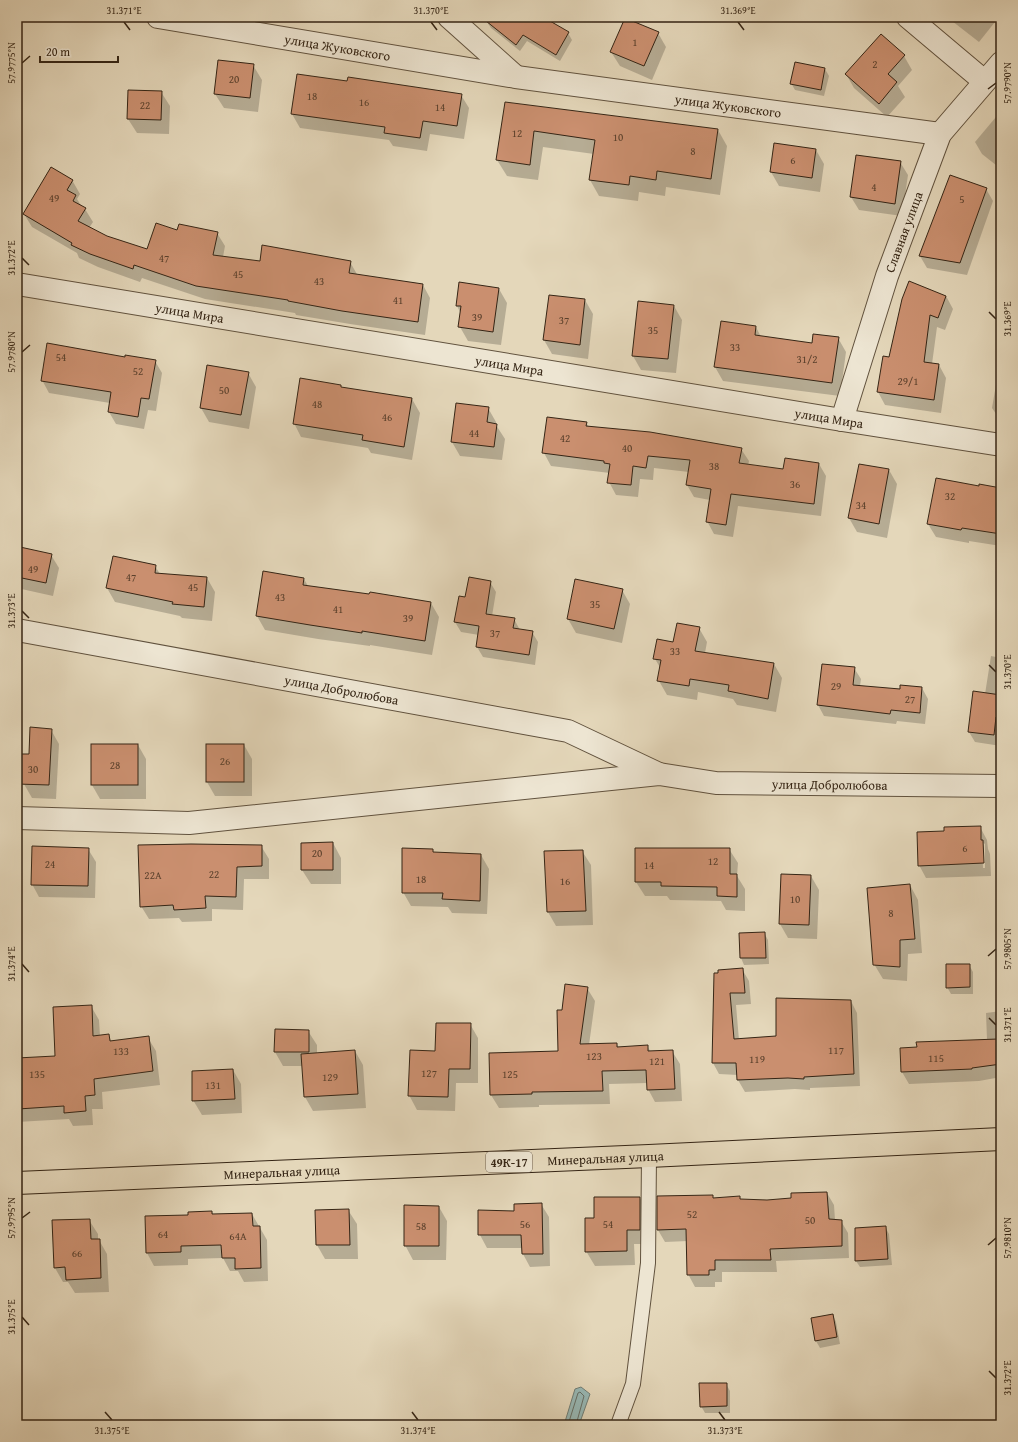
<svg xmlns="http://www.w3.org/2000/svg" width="1018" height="1442" viewBox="0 0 1018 1442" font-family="'Gentium Book Plus',serif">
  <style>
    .water { fill: #97b8b5; stroke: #707d75 }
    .shadow { fill: #0003; fill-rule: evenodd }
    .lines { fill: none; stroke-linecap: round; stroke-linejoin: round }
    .shore { stroke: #666e65; stroke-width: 1 }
    .building { fill: #ca8f6f; stroke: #352515 }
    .lane-casing { stroke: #61523e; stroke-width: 16 }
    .street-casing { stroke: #61523e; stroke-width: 24 }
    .primary-casing { stroke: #352515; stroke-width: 24 }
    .lane { stroke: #ede5d2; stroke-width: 14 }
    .street { stroke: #ede5d2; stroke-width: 22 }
    .primary { stroke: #e4d7ba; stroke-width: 22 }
    .ticks { fill: none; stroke: #352515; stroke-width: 1.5 }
    .labels { text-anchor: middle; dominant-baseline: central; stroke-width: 4; stroke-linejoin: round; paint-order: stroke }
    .number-label { font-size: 11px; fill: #5a402c }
    .shield { fill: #ede5d2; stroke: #6c5f4e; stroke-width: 1 }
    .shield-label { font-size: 12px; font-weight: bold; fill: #352515 }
    .street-label { font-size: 13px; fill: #352515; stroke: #ede5d2 }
    .neatline { fill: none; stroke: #352515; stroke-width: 1.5 }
    .ticks-label { font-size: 10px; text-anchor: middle; fill: #352515 }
  </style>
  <rect width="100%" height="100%" fill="#e4d7ba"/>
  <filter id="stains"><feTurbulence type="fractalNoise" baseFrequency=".005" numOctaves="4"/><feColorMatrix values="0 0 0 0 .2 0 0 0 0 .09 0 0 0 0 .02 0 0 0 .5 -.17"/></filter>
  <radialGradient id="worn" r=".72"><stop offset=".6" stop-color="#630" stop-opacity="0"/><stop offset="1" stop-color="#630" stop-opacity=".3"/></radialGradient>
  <path class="water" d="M581,1387l9,7 -11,31h-15l11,-36z"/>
  <g class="shadow">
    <path d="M491,17h60l3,6 -1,1 15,9 4,7 -12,21 -33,-20 -7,10 -29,-23 -4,-6z"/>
    <path d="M950,17h49l-20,25 -27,-21z"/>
    <path d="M658,33l8,14 -14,33 -32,-14 -9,-14z"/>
    <path d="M17,47l3,5 -3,8z"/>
    <path d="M904,56l8,14 -14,16 7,11 -18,20 -33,-29 -8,-14z"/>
    <path d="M253,65l9,15 -4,32 -34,-4 -9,-14z"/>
    <path d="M825,69l4,7 -5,20 -29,-6 -4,-7z"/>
    <path d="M298,75l163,20 8,13 -5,31 -34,-5 -3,17 -34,-5 -4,-6 -89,-12 -8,-14z"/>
    <path d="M161,92l9,14 -1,28 -32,-1 -9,-14z"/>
    <path d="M505,103l213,27 9,16 -7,49 -54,-8 -1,9 -26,-4 -1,9 -39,-5 -9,-16 4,-26 -51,-7 -5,33 -31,-4 -10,-16z"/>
    <path d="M1001,111v58l-19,-15 -7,-12z"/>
    <path d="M816,150l8,14 -4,28 -41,-6 -8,-14z"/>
    <path d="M900,162l8,13 -6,41 -43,-6 -8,-13z"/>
    <path d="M72,180l8,14 -3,5 5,8 3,2 8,13 -4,6 18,9 41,13 30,-18 39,1 8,13 -2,11 38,6 89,-1 8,14 65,9 7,13 -5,37 -75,-11 -54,-9 -1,-2 -90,-14 -63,-21 -2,4 -42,-15 -19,-9 -2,-5 -45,-26 -8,-13z"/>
    <path d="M986,189l7,12 -26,74 -40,-7 -7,-12z"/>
    <path d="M499,289l8,14 -6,42 -33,-4 -8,-14 1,-13 -4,-8z"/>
    <path d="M550,296l35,4 8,14 -5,45 -36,-5 -8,-14z"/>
    <path d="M946,296l7,13 -8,21 -8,-3 -5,37 7,1 7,13 -5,35 -56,-8 -7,-13 12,-34z"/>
    <path d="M674,306l8,14 -6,53 -35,-3 -8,-14z"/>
    <path d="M721,323l35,4 5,10 52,7 25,-6 8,14 -6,44 -117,-15 -8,-14z"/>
    <path d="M126,358l29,3 7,12 -6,38 -8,-1 -4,19 -28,-5 -7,-12 1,-9 -61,-10 -7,-13z"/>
    <path d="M248,373l8,14 -7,42 -40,-7 -8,-14z"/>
    <path d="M998,373h3v48l-9,-13z"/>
    <path d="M340,386l2,2 70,11 8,14 -8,47 -41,-7 -3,-5 -67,-11 -7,-14z"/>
    <path d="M488,408l8,14v3l9,14 -3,21 -42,-4 -8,-14z"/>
    <path d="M586,423l3,4 152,22 8,12 -1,5 36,4 35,-6 7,12 -5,40 -83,-10 -5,31 -19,-3 -7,-13 3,-21 -16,-3 -7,-12 2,-13 -35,-4 -1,12 -13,-1 -2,18 -22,-2 -7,-13 1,-9 -59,-7 -7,-13z"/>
    <path d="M889,470l8,14 -10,54 -30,-6 -8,-14z"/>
    <path d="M980,487l21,2v57l-32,-5v2l-33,-6 -8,-13z"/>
    <path d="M17,547l34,8 8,13 -6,28 -36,-8z"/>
    <path d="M155,566l5,8 47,4 8,14 -3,29 -30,-3 -2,-2 -65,-14 -8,-14z"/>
    <path d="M304,579l4,7 123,17 8,14 -7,38 -62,-10v1l-52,-7 -53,-9 -8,-14z"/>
    <path d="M576,581l46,9 8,14 -8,39 -46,-10 -8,-14z"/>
    <path d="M490,582l6,10 -4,24 22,3 6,11 12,2 6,10 -3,23 -52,-8 -6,-10 2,-12 -18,-3 -6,-10 11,-24z"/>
    <path d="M699,628l8,14 -2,11 69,11 8,14 -6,34 -39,-7 -4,-6 -35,-7 -1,8 -30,-5 -8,-14 2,-12 -6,-10 19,-16z"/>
    <path d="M1001,633v23l-3,-5z"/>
    <path d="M991,656l10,2v88l-26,-4 -6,-10 16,-38z"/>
    <path d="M823,665l31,3 7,11 -1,7 41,5 21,-3 6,11 -3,25 -28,-3 -1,3 -72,-8 -6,-11z"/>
    <path d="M51,730l8,14 -3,55 -24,-1 -8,-14 6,-29z"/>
    <path d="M92,745h46l8,14v40h-46l-8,-14z"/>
    <path d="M244,745l8,14v37h-37l-8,-14z"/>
    <path d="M980,827l7,13 1,9 2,5 1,22 -65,2 -7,-13 26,-33zM982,842l3,2v24h-2z"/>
    <path d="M333,843l8,15v26h-30l-9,-14z"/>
    <path d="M261,846l8,13v20h-25l-1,31 -31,-1v12l-30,1 -3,-4 -30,1 -8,-13z"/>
    <path d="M88,849l8,13 -1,36 -56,-1 -7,-13z"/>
    <path d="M636,849h93l9,14 -1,13 8,13v22l-19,-1 -5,-9 -51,-1 -3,-4h-22l-9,-14z"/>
    <path d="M432,850l2,3 47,2 8,14 -2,45 -35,-1 -4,-6 -37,-1 -8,-14z"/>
    <path d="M582,851l9,14 2,60 -37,1 -8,-14z"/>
    <path d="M811,876l8,14 -2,49 -29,-1 -8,-14z"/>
    <path d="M910,885l8,15 4,53 -14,1 -1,27 -24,-2 -9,-15z"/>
    <path d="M764,933l4,7 1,24 -25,1 -3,-7 -1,-24z"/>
    <path d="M969,965l4,7v22h-22l-4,-7z"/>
    <path d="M742,969l7,12 2,23 -15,1 3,35 38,-3 74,-36 6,12 3,73 -50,2v2l-15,-1 -50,3 -7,-12v-5l-19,-1 -6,-11 6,-89z"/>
    <path d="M587,988l8,13 -6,44 28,-1 2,4 28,-2 4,6 21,-1 8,13 2,37 -27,1 -7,-13v-6l-39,1 1,20 -71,1v2l-40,1 -8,-13 -1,-41 69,-2 4,-41z"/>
    <path d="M91,1006l8,14 1,16 8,-1 4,7 36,-4 8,13 4,34 -58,7 1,17h-11l1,16 -20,1 -4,-7 -52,3v-63l39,-2z"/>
    <path d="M1001,1011v66l-22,4 -70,3 -7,-12 85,-32 -1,-27z"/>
    <path d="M470,1024l8,14v45h-22l-1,28 -38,-1 -8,-15 27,-43z"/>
    <path d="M308,1031l9,14v9l38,-3 8,14 3,43 -53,3 -8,-14 -3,-31h-19l-8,-14z"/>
    <path d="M233,1070l8,14 1,29 -40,2 -9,-15z"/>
    <path d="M827,1193l7,12 1,15 6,1 7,12 1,25 -73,3 1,11h-55v10h-7v5h-20l-7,-13v-33l-23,1 -7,-12 54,-34 2,3 25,-2 2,3 26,1 25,-2z"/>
    <path d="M640,1198l8,14 -1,32h-13l1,21 -40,1 -9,-15 9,-32z"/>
    <path d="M541,1204l8,13 1,49 -20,1 -7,-13v-6h-36l-7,-13 35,-23z"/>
    <path d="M439,1207l8,14 -1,39h-33l-8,-15z"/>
    <path d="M348,1210l9,14 1,35h-33l-8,-14 -1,-34z"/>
    <path d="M212,1212l2,3 38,-1 15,26 1,41 -24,1 -6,-11h-8l-7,-13 -35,1v6l-34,1 -7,-13 42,-37z"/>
    <path d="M89,1220l9,14v6h1l8,14 2,38 -34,1 -7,-11h-5l-8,-14z"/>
    <path d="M885,1227l4,7 3,31 -32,2 -4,-6z"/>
    <path d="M833,1315l3,7 4,22 -20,4 -4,-7 -3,-23z"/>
    <path d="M726,1384l4,7v22h-25l-4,-7z"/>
  </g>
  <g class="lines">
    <path class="shore" d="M568,1425l10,-32 2,-1 4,4 -8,29"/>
  </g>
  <g class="building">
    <path d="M481,17h62l26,15 -13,23 -33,-20 -7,10z"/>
    <path d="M625,18l34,14 -15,34 -34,-14z"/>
    <path d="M881,34l24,21 -17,19 9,8 -18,22 -34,-30z"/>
    <path d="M218,60l36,4 -4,34 -36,-4z"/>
    <path d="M795,62l30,6 -4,22 -31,-6z"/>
    <path d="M297,74l50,7 1,-4 114,17 -5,32 -34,-5 -3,17 -36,-5 1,-6 -94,-13z"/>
    <path d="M128,90l34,1 -1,29 -34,-1z"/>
    <path d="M505,102l213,27 -7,50 -54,-8 -1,9 -26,-4 -1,9 -40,-5 6,-40 -61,-9 -4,34 -34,-5z"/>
    <path d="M774,143l42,6 -4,29 -42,-6z"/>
    <path d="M856,155l45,6 -6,43 -45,-7z"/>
    <path d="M51,167l22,13 -6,10 9,5 -3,6 13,7 -8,13 29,15 40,13 9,-26 21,7 2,-6 39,8 -5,23 47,6 2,-16 89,16 -2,12 74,11 -5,38 -76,-11 -54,-10v-1l-92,-14 -62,-21 -1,4 -43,-15 -19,-9 1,-2 -49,-29z"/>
    <path d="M950,175l37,13 -27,75 -41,-7z"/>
    <path d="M909,281l37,15 -8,22 -8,-3 -6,47 15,2 -5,36 -57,-8 6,-36 6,1 13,-58z"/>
    <path d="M459,282l40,6 -6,44 -35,-5 3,-21h-5z"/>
    <path d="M549,295l36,4 -5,46 -37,-5z"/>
    <path d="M638,301l36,4 -6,54 -36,-3z"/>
    <path d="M721,321l35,5 -1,9 57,8 1,-9 26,3 -7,46 -118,-16z"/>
    <path d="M47,343l78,14v-2l31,5 -7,39 -8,-1 -3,19 -30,-5 3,-20 -70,-11z"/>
    <path d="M207,365l42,7 -8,43 -41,-7z"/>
    <path d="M300,378l41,7v2l71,11 -8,49 -42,-7 1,-5 -70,-11z"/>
    <path d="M456,403l33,4 -2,15 10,2 -3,23 -43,-5z"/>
    <path d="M547,417l40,5 -1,4 64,6 92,16 -3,15 44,6 2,-11 34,5 -5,41 -83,-10 -5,31 -20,-3 5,-33 -25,-4 4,-25 -42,-4 -2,12 -13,-2 -2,19 -24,-2 3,-19 -6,-1v-2l-62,-8z"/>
    <path d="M859,464l30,5 -10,55 -31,-6z"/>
    <path d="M936,478l43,8v-2l22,4v46l-39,-6 -1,2 -34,-6z"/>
    <path d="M20,547l32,7 -6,29 -29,-6v-16z"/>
    <path d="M113,556l43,9 -1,8 52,4 -3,30 -32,-3 1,-2 -67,-14z"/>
    <path d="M263,571l41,7 -1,7 66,9 1,-2 61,10 -6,39 -63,-10v2l-52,-8 -54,-9z"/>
    <path d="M469,577l22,4 -5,33 29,4 -2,10 20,3 -4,24 -53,-8 3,-21 -25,-4 5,-26 6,1z"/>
    <path d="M575,579l48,10 -9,40 -47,-10z"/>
    <path d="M677,623l23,4 -5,24 79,12 -6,36 -40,-8 1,-6 -39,-6 -1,7 -32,-5 4,-21 -8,-1 4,-20 16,3z"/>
    <path d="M822,664l33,3 -2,18 47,4v-4l22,2 -2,26 -29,-3 -1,4 -73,-9z"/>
    <path d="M973,691l28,4v22h-5l-2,18 -26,-3z"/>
    <path d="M30,727l22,2 -3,56 -32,-1v-30h12z"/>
    <rect x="91" y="744" width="47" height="41"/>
    <rect x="206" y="744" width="38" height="38"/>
    <path d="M981,826v14h2l1,23 -66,3 -1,-34 27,-1v-4z"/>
    <path d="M333,842v28h-32v-27z"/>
    <path d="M191,844l71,1v21l-25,1 -1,30 -31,-1 1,12 -32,2 -1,-5 -33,2 -2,-62z"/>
    <path d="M32,846l57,2 -1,38 -57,-1z"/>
    <path d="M402,848l31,1v3l48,2 -1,47 -38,-2 1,-6h-41z"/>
    <path d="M635,848h95v26h7v23l-20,-1v-9l-56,-1v-4h-26z"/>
    <path d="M583,850l3,61 -39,1 -3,-61z"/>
    <path d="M781,874l30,1 -2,50 -30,-1z"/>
    <path d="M910,884l5,55 -15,1v27l-27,-2 -6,-77z"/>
    <path d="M765,932l1,26h-26l-1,-25z"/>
    <path d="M946,964h24v23l-24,1z"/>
    <path d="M743,968l2,25h-15l4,46 42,-3v-38l75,2 3,74 -50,3v2l-16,-1 -51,2 -1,-17h-24l2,-90h4v-3z"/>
    <path d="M565,984l23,3 -8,57 37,-1v4l31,-2v6l25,-1 2,39 -28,1 -1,-20 -44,1 1,20 -71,1v2l-42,1 -1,-42 69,-2 -1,-41h5z"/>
    <path d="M92,1005l1,31 16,-2 1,7 39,-5 4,35 -59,8 1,16 -10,1 1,15 -22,2v-7l-46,3 -1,-51 38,-2 -2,-49z"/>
    <path d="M436,1023h35l-1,46h-21l-1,28 -40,-1 2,-46 25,1z"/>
    <path d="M275,1029l34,1v22h-35z"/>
    <path d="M998,1039l3,25 -29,4v1l-71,3 -1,-24 17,-1 -1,-5z"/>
    <path d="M355,1050l3,44 -54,3 -3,-43z"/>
    <path d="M233,1069l2,30 -43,2v-30z"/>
    <path d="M827,1192l2,27 13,1v26l-72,3 1,11h-56v10h-6v5h-22l-1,-46 -29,1v-34l56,-1v3l27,-2v3l27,1 24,-2v-5z"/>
    <path d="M594,1197h46v33h-13v21l-42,1v-34h9z"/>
    <path d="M542,1203l1,51h-21l-1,-19h-43v-25l36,1v-7z"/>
    <path d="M404,1205l35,1v40h-35z"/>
    <path d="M349,1209l1,36h-34l-1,-35z"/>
    <path d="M212,1211v3l40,-1 1,13h7l1,42 -26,1v-11h-13l-1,-13 -40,1v6l-35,1 -1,-37 43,-1v-3z"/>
    <path d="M90,1219l1,20h9l1,39 -35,2 -1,-13 -11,1 -2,-48z"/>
    <path d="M886,1226l2,33 -33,2v-33z"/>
    <path d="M833,1314l4,23 -22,4 -4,-23z"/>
    <path d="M699,1383h28v23l-27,1z"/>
  </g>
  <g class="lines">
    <g class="lane-casing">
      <path id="lane" d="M618,1425l15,-41 15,-121 1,-107"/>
    </g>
    <g class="street-casing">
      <g id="street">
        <path id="s1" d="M158,17l358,60 424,57"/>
        <path d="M449,17l67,60"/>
        <path d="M908,17l76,64"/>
        <path id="s2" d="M17,284l825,136 159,25"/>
        <path id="s3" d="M842,420l45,-144 53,-142 61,-71"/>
        <path id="s4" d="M17,630l551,101 91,43"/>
        <path id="s5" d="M17,818l172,5 470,-49 57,9 285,3"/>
      </g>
    </g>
    <g class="primary-casing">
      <g id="primary">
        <path id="s6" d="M17,1183l632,-27 352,-17"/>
      </g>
    </g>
    <use href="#lane" class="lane"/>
    <use href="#street" class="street"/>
    <use href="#primary" class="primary"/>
  </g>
  <path class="ticks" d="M124,22l6,8M431,22l6,8M738,22l6,8M22,63l8,-7M988,89l8,-6M22,258l7,7M989,312l7,7M22,352l8,-7M22,611l7,7M989,665l7,7M988,956l8,-7M22,964l7,8M989,1018l7,7M22,1218l8,-6M988,1245l8,-7M22,1317l7,8M989,1371l7,7M105,1412l7,8M412,1412l6,8M719,1412l6,8"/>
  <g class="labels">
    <g class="number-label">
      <text x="635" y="42">1</text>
      <text x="875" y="64">2</text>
      <text x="234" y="79">20</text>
      <text x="312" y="96">18</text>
      <text x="364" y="102">16</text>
      <text x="145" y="105">22</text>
      <text x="440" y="107">14</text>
      <text x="517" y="133">12</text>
      <text x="618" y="137">10</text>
      <text x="693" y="151">8</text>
      <text x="793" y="160">6</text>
      <text x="874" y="187">4</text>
      <text x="54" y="198">49</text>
      <text x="962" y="199">5</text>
      <text x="164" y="258">47</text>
      <text x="238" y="274">45</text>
      <text x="319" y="281">43</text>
      <text x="398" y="300">41</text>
      <text x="477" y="317">39</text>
      <text x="564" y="320">37</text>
      <text x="653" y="330">35</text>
      <text x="735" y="347">33</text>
      <text x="61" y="357">54</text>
      <text x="807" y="359">31/2</text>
      <text x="138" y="371">52</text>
      <text x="908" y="381">29/1</text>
      <text x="224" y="390">50</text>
      <text x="317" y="404">48</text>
      <text x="387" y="417">46</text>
      <text x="474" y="433">44</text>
      <text x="565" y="438">42</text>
      <text x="627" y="448">40</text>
      <text x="714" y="466">38</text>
      <text x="795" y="484">36</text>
      <text x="950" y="496">32</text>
      <text x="861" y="505">34</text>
      <text x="33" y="569">49</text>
      <text x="131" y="577">47</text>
      <text x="193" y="587">45</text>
      <text x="280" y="597">43</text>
      <text x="595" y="604">35</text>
      <text x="338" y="609">41</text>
      <text x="408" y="618">39</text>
      <text x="495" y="633">37</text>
      <text x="675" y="651">33</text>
      <text x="836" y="686">29</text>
      <text x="910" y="699">27</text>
      <text x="225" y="761">26</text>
      <text x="115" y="765">28</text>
      <text x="33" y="769">30</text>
      <text x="965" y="848">6</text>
      <text x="317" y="853">20</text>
      <text x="713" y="861">12</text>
      <text x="50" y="864">24</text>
      <text x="649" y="865">14</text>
      <text x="214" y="874">22</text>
      <text x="153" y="875">22А</text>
      <text x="421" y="879">18</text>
      <text x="565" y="881">16</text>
      <text x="795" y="899">10</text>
      <text x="891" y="913">8</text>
      <text x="836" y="1050">117</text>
      <text x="121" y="1051">133</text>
      <text x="594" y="1056">123</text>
      <text x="936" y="1058">115</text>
      <text x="757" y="1059">119</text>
      <text x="657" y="1061">121</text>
      <text x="429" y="1073">127</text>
      <text x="37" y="1074">135</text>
      <text x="510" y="1074">125</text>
      <text x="330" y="1077">129</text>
      <text x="213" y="1085">131</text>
      <text x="692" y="1214">52</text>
      <text x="810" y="1220">50</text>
      <text x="525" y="1224">56</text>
      <text x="608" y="1224">54</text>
      <text x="421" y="1226">58</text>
      <text x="163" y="1234">64</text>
      <text x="238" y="1236">64А</text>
      <text x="77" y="1253">66</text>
    </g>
    <rect class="shield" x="486" y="1152" width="46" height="20" rx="3"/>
    <g class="shield-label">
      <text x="509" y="1162">49К-17</text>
    </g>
    <g class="street-label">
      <text stroke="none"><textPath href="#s1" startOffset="182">улица Жуковского</textPath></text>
      <text stroke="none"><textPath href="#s1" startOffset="577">улица Жуковского</textPath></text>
      <text stroke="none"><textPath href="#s3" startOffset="198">Славная улица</textPath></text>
      <text stroke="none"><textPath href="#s2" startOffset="175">улица Мира</textPath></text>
      <text stroke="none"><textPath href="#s2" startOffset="499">улица Мира</textPath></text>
      <text stroke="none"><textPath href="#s2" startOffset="823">улица Мира</textPath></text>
      <text stroke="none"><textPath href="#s4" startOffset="330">улица Добролюбова</textPath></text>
      <text stroke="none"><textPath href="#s5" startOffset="816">улица Добролюбова</textPath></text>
      <text stroke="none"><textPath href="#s6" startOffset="589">Минеральная улица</textPath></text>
      <text stroke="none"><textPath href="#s6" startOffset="265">Минеральная улица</textPath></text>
    </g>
  </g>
  <rect width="1018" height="1442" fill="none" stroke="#e4d7ba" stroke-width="44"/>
  <path d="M40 56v6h78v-6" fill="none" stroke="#352515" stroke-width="2"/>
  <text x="46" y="56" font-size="12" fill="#352515" stroke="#ede5d2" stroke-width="3" paint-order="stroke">20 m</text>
  <rect x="22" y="22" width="974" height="1398" class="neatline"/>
  <g class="ticks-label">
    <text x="124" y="14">31.371°E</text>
    <text x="431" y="14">31.370°E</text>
    <text x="738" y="14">31.369°E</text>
    <text transform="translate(11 63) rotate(-90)" y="4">57.9775°N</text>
    <text transform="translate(1007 83) rotate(-90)" y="4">57.9790°N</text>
    <text transform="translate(11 258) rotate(-90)" y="4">31.372°E</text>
    <text transform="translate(1007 319) rotate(-90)" y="4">31.369°E</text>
    <text transform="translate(11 352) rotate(-90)" y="4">57.9780°N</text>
    <text transform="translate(11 611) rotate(-90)" y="4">31.373°E</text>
    <text transform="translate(1007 672) rotate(-90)" y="4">31.370°E</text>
    <text transform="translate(1007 949) rotate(-90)" y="4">57.9805°N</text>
    <text transform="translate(11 964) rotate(-90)" y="4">31.374°E</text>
    <text transform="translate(1007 1025) rotate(-90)" y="4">31.371°E</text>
    <text transform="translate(11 1218) rotate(-90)" y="4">57.9795°N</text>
    <text transform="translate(1007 1238) rotate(-90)" y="4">57.9810°N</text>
    <text transform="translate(11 1317) rotate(-90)" y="4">31.375°E</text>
    <text transform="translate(1007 1378) rotate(-90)" y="4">31.372°E</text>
    <text x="112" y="1434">31.375°E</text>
    <text x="418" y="1434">31.374°E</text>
    <text x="725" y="1434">31.373°E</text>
  </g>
  <rect width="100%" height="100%" filter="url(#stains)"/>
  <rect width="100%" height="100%" fill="url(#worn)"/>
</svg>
